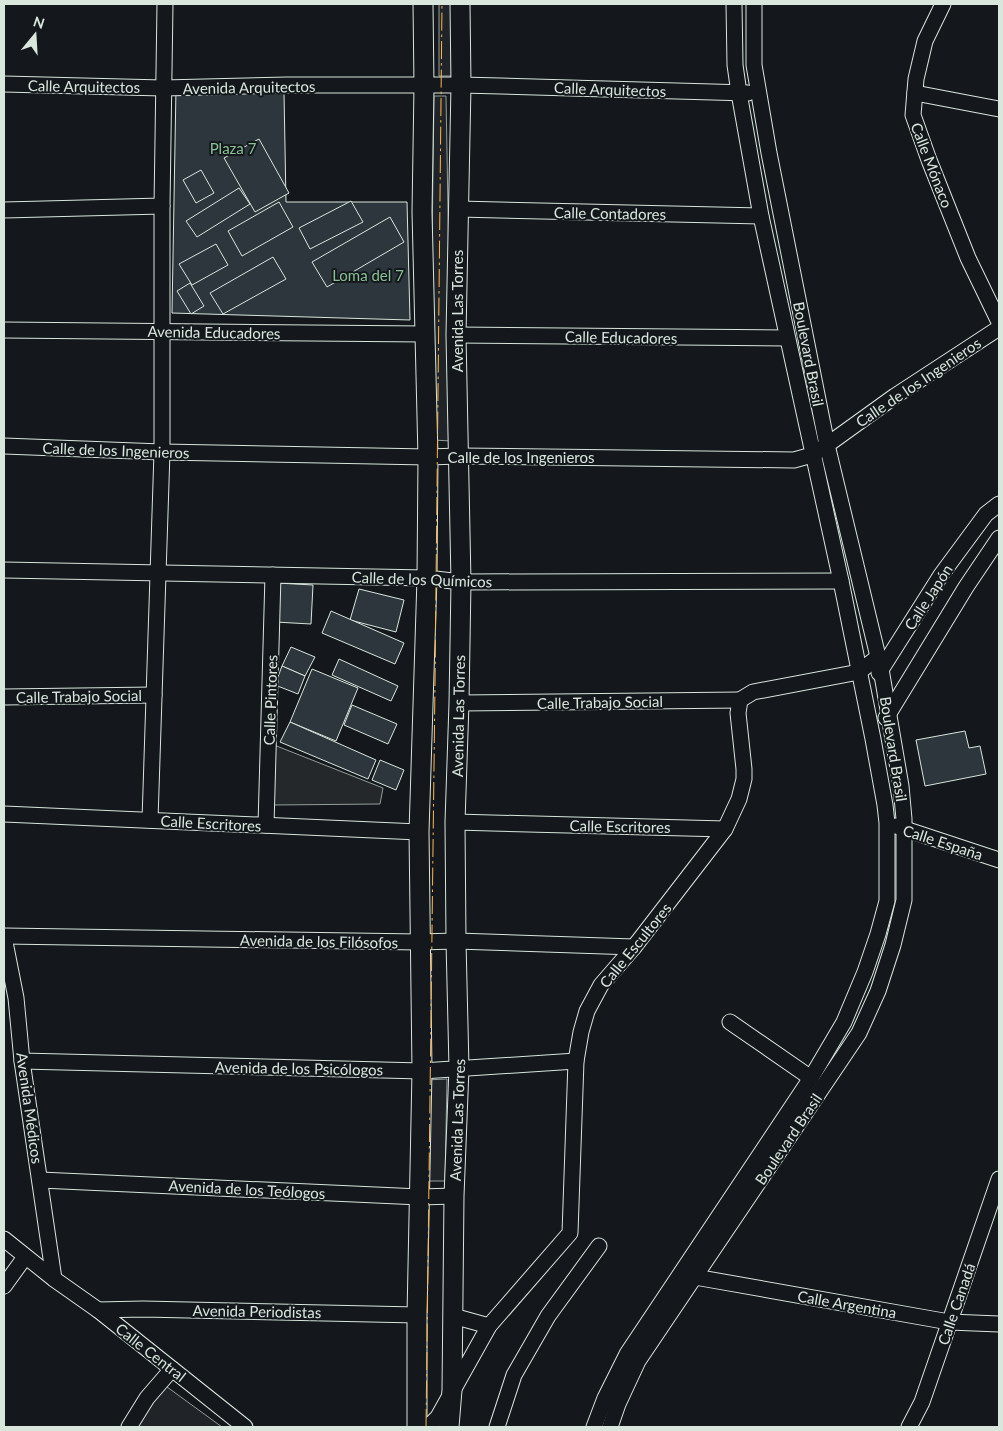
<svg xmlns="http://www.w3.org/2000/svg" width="1003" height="1431" viewBox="0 0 1003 1431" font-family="Lato,sans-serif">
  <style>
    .green { fill: #202428; stroke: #939e99 }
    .parking { fill: #24282b; stroke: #939e99 }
    .building { fill: #2c363c; stroke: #d8e6dc }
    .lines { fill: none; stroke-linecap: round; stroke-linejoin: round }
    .minor-casing { stroke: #d8e6dc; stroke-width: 17 }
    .major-casing { stroke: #d8e6dc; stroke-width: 21 }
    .minor { stroke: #14181c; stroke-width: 15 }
    .major { stroke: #14181c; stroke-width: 19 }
    .power { stroke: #ffb74d; stroke-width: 1; stroke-dasharray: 18 4 2.5 4; stroke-linecap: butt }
    .labels { text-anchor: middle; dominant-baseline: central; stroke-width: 4; stroke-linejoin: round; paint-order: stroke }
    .street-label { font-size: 15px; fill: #d8e6dc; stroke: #14181c }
    .park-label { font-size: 15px; fill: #8ac095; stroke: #14181c }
  </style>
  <rect width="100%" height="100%" fill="#14181c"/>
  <g class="green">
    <path d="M439,4h13l1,72h-14z"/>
    <path d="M434,96h12l6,345 -20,-1 -1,-117z"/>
    <path d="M447,1079l-2,102h-20v-101z"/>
    <path d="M163,1384l59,43h-89z"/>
  </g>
  <path class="parking" d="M274,745l109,43 -3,16 -107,1z"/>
  <g class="building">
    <path d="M176,88l108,5 2,109h121l3,118 -238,-7z"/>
    <path d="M259,139l30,54 -34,19 -31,-54z"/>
    <path d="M201,170l13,23 -18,10 -13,-23z"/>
    <path d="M239,188l11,16 -53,33 -11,-16z"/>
    <path d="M351,201l12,21 -53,27 -11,-21z"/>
    <path d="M279,202l14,25 -51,29 -14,-25z"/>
    <path d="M390,217l14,25 -77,45 -15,-25z"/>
    <path d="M216,244l12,21 -36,20 -13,-21z"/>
    <path d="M273,257l13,22 -63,35 -13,-21z"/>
    <path d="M190,283l14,23 -13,8 -14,-23z"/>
    <path d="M277,583l36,2 -2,39 -36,-2z"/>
    <path d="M359,589l45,11 -8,32 -46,-12z"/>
    <path d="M331,611l73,32 -9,21 -73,-31z"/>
    <path d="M291,647l24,10 -10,19 -23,-10z"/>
    <path d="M339,659l59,27 -7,15 -59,-26z"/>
    <path d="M282,666l23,10 -7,18 -23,-9z"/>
    <path d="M312,669l46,19 -22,53 -46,-19z"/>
    <path d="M352,705l45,19 -9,20 -44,-19z"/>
    <path d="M290,722l86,38 -8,19 -88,-37z"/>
    <path d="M965,731l4,17 11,-2 6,28 -61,12 -9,-46z"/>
    <path d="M380,760l24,10 -8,20 -24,-10z"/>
  </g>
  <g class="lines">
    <g class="minor-casing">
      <g id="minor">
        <path d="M943,4l-18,37 -9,38 -3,36 16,45 39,98 31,64"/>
        <path d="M4,84l159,4 124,-3h174l287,8"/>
        <path d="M915,93l84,16"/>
        <path d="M458,209l303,7"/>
        <path d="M4,210l158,-4"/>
        <path d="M4,330l420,4"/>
        <path d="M456,335l331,3"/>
        <path d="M4,446l158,6 266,5 31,-1 335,4 18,-5 15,-10 68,-49 104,-68"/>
        <path d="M4,570l423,8 34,4 380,-1"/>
        <path d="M879,673l62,-98 45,-61 13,-10"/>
        <path d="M4,697l150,-2"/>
        <path d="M459,703l281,-3"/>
        <path d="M886,718l80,-131 33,-49"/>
        <path d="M4,814l415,18"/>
        <path d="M150,820l12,-368v-246l3,-202"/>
        <path d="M455,822l270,7"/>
        <path d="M266,825l7,-250"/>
        <path d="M896,826l103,34"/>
        <path d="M4,936l415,6 37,-1 178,6"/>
        <path d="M4,937l12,61 6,63 32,218"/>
        <path d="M730,1022l81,56"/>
        <path d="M22,1061l400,10 154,-10"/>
        <path d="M40,1180l380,17 34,-1"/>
        <path d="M4,1239l50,40 44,31 147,117"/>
        <path d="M695,1277l254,45 50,2"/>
        <path d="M4,1286l21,-29"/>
        <path d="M98,1310l45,-1 274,6"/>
        <path d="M453,1316l36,10"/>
        <path d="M129,1427l18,-29 25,-29"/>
        <path d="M428,1427l10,-10 51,-91 81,-93 6,-172 5,-29 6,-21 14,-26 33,-38 91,-118 14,-30 5,-20v-10l-6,-56 2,-13 13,-8 106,-20 19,-15"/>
        <path d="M497,1427l17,-52 34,-59 51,-70"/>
        <path d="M594,1427l11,-29 22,-44 184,-276 33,-56 21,-50 13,-38 9,-33v-78l-2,-18 -12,-66 -32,-158 -80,-365 -22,-123 -4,-28 -1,-61"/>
        <path d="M610,1427l8,-23 20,-43 221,-328 19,-42 15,-46 11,-45v-81l-3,-33 -20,-117 -54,-224 -58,-292 -15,-88v-61"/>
        <path d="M909,1427l13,-25 77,-223"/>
      </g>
    </g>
    <g class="major-casing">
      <g id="major">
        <path d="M417,1427v-112l5,-244 -3,-239 8,-254 1,-121 -6,-245 2,-126 -1,-82"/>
        <path d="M449,1427l3,-37 2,-194 5,-128 -3,-127 -1,-119 4,-119 2,-121 -5,-247 5,-250 -1,-81"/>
      </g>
    </g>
    <use href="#minor" class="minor"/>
    <use href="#major" class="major"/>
    <path class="power" d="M426,1427l9,-743 7,-680"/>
  </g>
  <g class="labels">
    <g class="street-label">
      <text transform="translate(84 86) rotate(1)">Calle Arquitectos</text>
      <text transform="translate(249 87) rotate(-1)">Avenida Arquitectos</text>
      <text transform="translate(610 89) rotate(2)">Calle Arquitectos</text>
      <text transform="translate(932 165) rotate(69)">Calle Mónaco</text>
      <text transform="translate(610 213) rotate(1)">Calle Contadores</text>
      <text transform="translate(457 311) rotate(-90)">Avenida Las Torres</text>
      <text transform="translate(214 332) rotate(1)">Avenida Educadores</text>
      <text transform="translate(621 337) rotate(1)">Calle Educadores</text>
      <text transform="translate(809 354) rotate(79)">Boulevard Brasil</text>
      <text transform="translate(918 382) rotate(-34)">Calle de los Ingenieros</text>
      <text transform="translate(116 450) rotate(2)">Calle de los Ingenieros</text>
      <text x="521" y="457">Calle de los Ingenieros</text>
      <text transform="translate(422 579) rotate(2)">Calle de los Químicos</text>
      <text transform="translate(928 597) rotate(-57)">Calle Japón</text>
      <text transform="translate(79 696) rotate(-1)">Calle Trabajo Social</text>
      <text transform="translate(270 700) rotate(-88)">Calle Pintores</text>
      <text transform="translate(600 702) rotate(-1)">Calle Trabajo Social</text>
      <text transform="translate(458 716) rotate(-89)">Avenida Las Torres</text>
      <text transform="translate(894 749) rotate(81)">Boulevard Brasil</text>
      <text transform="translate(211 823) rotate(3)">Calle Escritores</text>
      <text transform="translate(620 826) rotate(1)">Calle Escritores</text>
      <text transform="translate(943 842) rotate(18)">Calle España</text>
      <text transform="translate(319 941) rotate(1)">Avenida de los Filósofos</text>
      <text transform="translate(635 945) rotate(-51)">Calle Escultores</text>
      <text transform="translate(299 1068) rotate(1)">Avenida de los Psicólogos</text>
      <text transform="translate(30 1108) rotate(82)">Avenida Médicos</text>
      <text transform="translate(457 1120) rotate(-88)">Avenida Las Torres</text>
      <text transform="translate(788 1139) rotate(-56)">Boulevard Brasil</text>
      <text transform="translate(247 1189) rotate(3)">Avenida de los Teólogos</text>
      <text transform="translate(847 1304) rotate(10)">Calle Argentina</text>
      <text transform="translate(956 1304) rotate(-71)">Calle Canadá</text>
      <text transform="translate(257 1311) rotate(1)">Avenida Periodistas</text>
      <text transform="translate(151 1352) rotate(38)">Calle Central</text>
    </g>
    <g class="park-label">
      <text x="233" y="148">Plaza 7</text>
      <text x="368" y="275">Loma del 7</text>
    </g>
  </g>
  <rect width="1003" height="1431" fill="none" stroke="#d8e6dc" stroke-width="10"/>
  <g transform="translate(35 35) rotate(18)" stroke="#14181c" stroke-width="4" paint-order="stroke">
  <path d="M0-4L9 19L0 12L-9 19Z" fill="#d8e6dc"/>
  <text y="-8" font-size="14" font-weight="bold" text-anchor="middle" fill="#d8e6dc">N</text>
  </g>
</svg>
